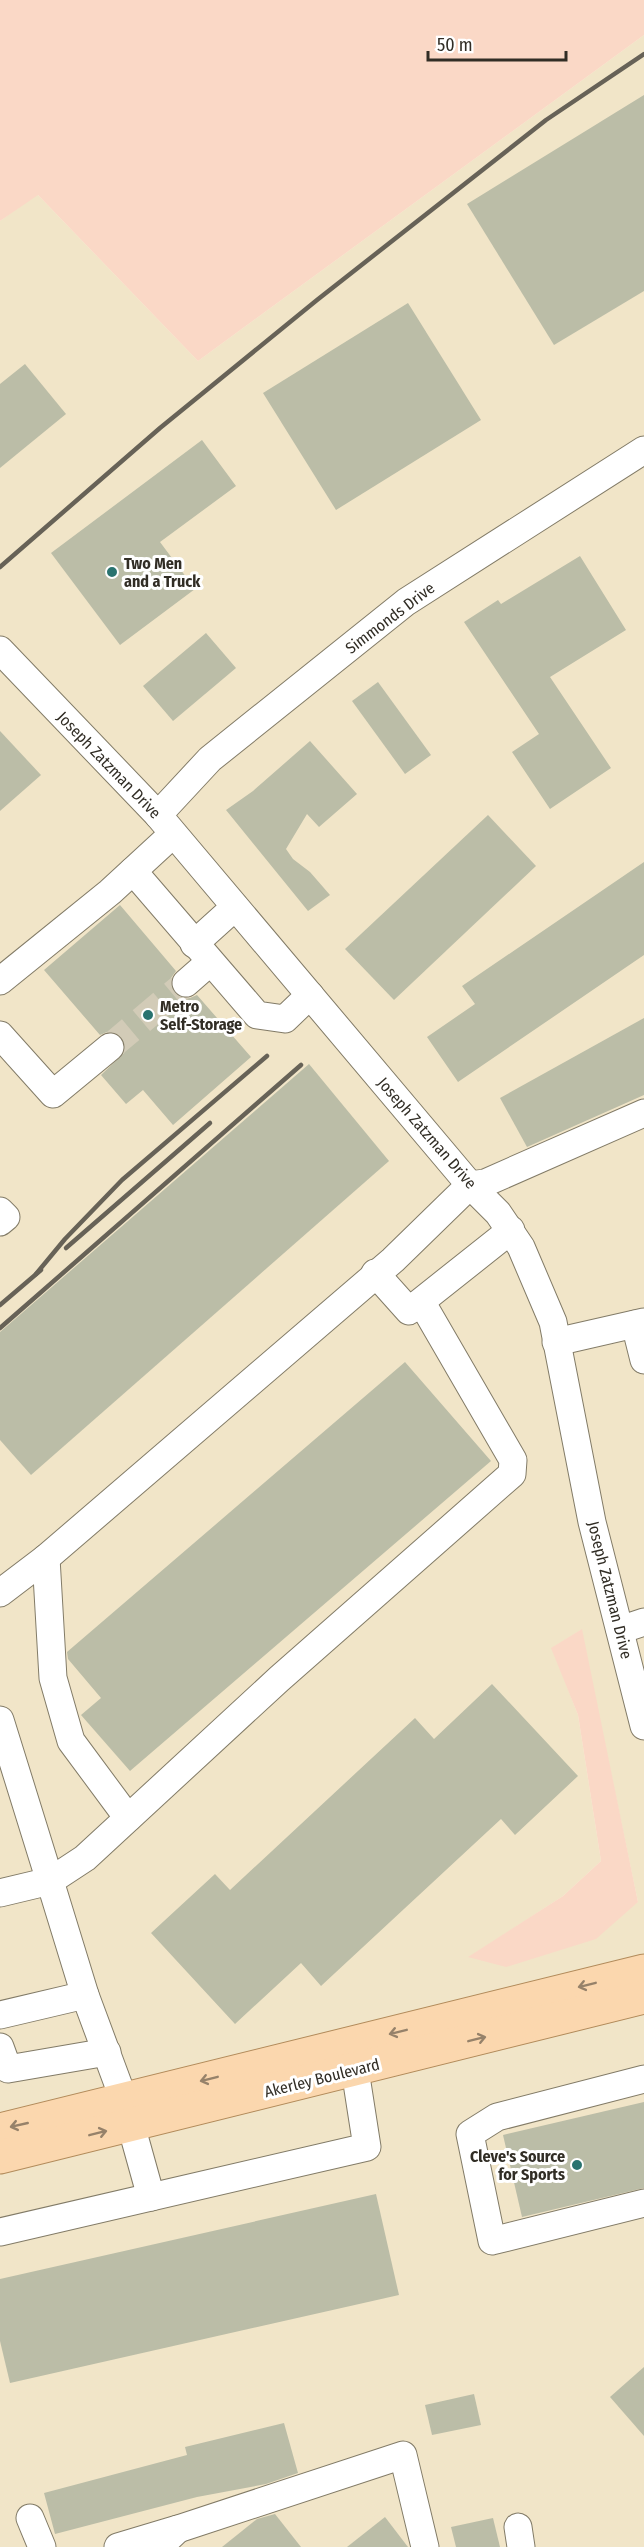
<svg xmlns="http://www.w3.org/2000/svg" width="644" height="2547" viewBox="0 0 644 2547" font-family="'Fira Sans Condensed',sans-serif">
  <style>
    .built { fill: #f1e5c8; fill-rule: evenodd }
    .green { fill: #fad8c6 }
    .building { fill: #bbbda7 }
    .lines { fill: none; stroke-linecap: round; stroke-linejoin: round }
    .minor-tunnel { stroke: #d2cbb7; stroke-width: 27; stroke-dasharray: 27 14; stroke-linecap: butt }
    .minor-casing { stroke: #827b67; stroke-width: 29 }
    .major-casing { stroke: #b28b5b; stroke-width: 35 }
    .minor { stroke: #fff; stroke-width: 27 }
    .major { stroke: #fbd7ae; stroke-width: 33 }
    .rail { stroke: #676257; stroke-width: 4.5 }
    .oneway { stroke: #96826a }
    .poi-dot { fill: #29736f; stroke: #fff; stroke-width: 2 }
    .labels { text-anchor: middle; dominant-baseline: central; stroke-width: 6; stroke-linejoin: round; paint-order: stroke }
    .poi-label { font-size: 16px; font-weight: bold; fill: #312d25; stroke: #fff; text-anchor: start }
    .street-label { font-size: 16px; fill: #312d25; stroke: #fff }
  </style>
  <rect width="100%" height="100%" fill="#faf2dc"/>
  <path class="built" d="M644,35v2512h-644v-2326l37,-27 161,167zM581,1630l57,272 -169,55 94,-61 38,-35 -23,-146 -26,-67z"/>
  <g class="green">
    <path d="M0,0h644v35l-446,326 -160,-166 -38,26z"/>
    <path d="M582,1629l56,273 -42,37 -90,28 -38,-10 95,-61 38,-35 -23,-146 -27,-67z"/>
  </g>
  <g class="building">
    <path d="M644,95v196l-90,54 -87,-141z"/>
    <path d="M408,303l73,117 -145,90 -73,-117z"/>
    <path d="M25,364l41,50 -66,54v-84z"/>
    <path d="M202,440l34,46 -76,56 35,47 -75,56 -69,-92z"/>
    <path d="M580,556l46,74 -76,47 61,91 -61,41 -38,-57 27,-18 -75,-112 34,-22 3,4z"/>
    <path d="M206,633l30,35 -63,53 -30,-35z"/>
    <path d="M378,682l53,73 -26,19 -53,-73z"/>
    <path d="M0,731l41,44 -41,36z"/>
    <path d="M310,741l47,53 -38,33 -12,-13 -21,35 7,10 17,13 20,23 -22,16 -82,-101 27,-19z"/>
    <path d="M488,815l48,51 -142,134 -49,-51z"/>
    <path d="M644,862v93l-186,127 -31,-45 48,-33 -13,-18z"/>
    <path d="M120,905l56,66 -5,7v9l3,6 8,5h8l7,-3 54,62 -78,68 -30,-35 -17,14 -25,-29 23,-22 2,-8 -4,-8 -7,-5h-8l-7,3 -56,-65z"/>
    <path d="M644,1018v77l-117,52 -27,-49z"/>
    <path d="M309,1064l80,97 -358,314 -31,-35v-108z"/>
    <path d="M405,1362l86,99 -361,310 -49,-56 20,-17 -33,-39 -1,-7z"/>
    <path d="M492,1684l86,92 -63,59 -14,-16 -180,167 -20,-23 -66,61 -84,-91 64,-59 15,16 185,-172 19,21z"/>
    <path d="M644,2102v86l-122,29 -19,-82z"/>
    <path d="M376,2194l23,101 -389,88 -10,-42v-62z"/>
    <path d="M644,2367v69l-34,-39z"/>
    <path d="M474,2394l7,31 -49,10 -7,-30z"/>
    <path d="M284,2423l14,50 -32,11 -69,13 -142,37 -11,-41 143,-38 -2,-8z"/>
    <path d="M275,2514l26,33h-79l35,-28z"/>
    <path d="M385,2517l23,30h-61z"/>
    <path d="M493,2518l7,29h-44l-5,-20z"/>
  </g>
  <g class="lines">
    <path class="minor-tunnel" d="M110,1047l76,-64"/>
    <g class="minor-casing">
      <g id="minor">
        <path d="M0,650l158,165 312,370 28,28 23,34 32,75 39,200 52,204"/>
        <path d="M158,815l52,-56 196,-157 238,-152"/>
        <path d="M133,871l124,144 28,4 25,-24"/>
        <path d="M194,944l41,-37"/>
        <path d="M0,981l110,-89 63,-58"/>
        <path d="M186,983l24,-21"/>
        <path d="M0,1035l53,59 57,-47"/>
        <path d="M0,1211l6,6 -6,5"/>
        <path d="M375,1273l34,38 102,-81"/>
        <path d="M635,1324l9,36"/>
        <path d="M556,1342l88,-20"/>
        <path d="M46,1558l7,120 18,63 57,77"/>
        <path d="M0,1593l46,-35 347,-298 77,-75 15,-2 159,-70"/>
        <path d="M620,1630l24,-8"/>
        <path d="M0,1720l50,161 35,-23 194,-179 233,-205 1,-14 -91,-157"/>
        <path d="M0,1893l50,-12 35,114"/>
        <path d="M0,2015l85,-20 39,105 27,97"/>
        <path d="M0,2047l8,22 99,-17"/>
        <path d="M644,2079l-147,38 -27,17 22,107 152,-38"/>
        <path d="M0,2232l367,-85 -12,-77"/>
        <path d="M30,2518l12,29"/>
        <path d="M518,2527l3,20"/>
        <path d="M178,2529l225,-74 22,92"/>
        <path d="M118,2547l60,-18 -19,18"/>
      </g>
    </g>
    <g class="major-casing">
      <g id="major">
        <path d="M0,2130l644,-159"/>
        <path d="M0,2157l644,-160"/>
      </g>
    </g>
    <use href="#minor" class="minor"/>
    <use href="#major" class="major"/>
    <g class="rail">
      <path d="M0,567l160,-139 157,-128 229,-180 98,-66"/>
      <path d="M66,1248l144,-125"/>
      <path d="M36,1274l29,-35 57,-59 145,-124"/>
      <path d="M0,1305l41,-35"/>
      <path d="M0,1328l301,-263"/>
    </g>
  </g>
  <defs><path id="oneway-shaft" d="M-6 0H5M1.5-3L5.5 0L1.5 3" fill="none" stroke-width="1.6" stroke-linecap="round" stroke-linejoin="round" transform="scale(1.5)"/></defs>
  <g class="oneway">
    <use href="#oneway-shaft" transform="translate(587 1985) rotate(166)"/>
    <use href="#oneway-shaft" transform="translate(398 2032) rotate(166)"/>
    <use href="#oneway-shaft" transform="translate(477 2039) rotate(-14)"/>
    <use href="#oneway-shaft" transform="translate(209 2079) rotate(166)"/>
    <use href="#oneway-shaft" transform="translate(19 2125) rotate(167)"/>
    <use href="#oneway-shaft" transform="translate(98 2133) rotate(-14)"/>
  </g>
  <g class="poi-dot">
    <circle cx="112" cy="572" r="6"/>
    <circle cx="148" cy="1015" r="6"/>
    <circle cx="577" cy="2165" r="6"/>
  </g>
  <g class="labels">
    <g class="poi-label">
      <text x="124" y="563">Two Men<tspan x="124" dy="18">and a Truck</tspan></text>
      <text x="160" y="1006">Metro<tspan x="160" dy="18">Self-Storage</tspan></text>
      <text x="565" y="2156" text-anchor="end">Cleve's Source<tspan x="565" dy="18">for Sports</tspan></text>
    </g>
    <g class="street-label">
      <text transform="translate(390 618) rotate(-37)">Simmonds Drive</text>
      <text transform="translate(109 765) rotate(46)">Joseph Zatzman Drive</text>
      <text transform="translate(427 1133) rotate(49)">Joseph Zatzman Drive</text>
      <text transform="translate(610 1590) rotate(76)">Joseph Zatzman Drive</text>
      <text transform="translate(322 2078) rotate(-14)">Akerley Boulevard</text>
    </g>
  </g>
  <path d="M428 51v9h138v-9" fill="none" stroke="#312d25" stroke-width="3"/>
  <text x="437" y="51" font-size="18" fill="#312d25" stroke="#ffffff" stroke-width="4.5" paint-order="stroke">50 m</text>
</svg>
